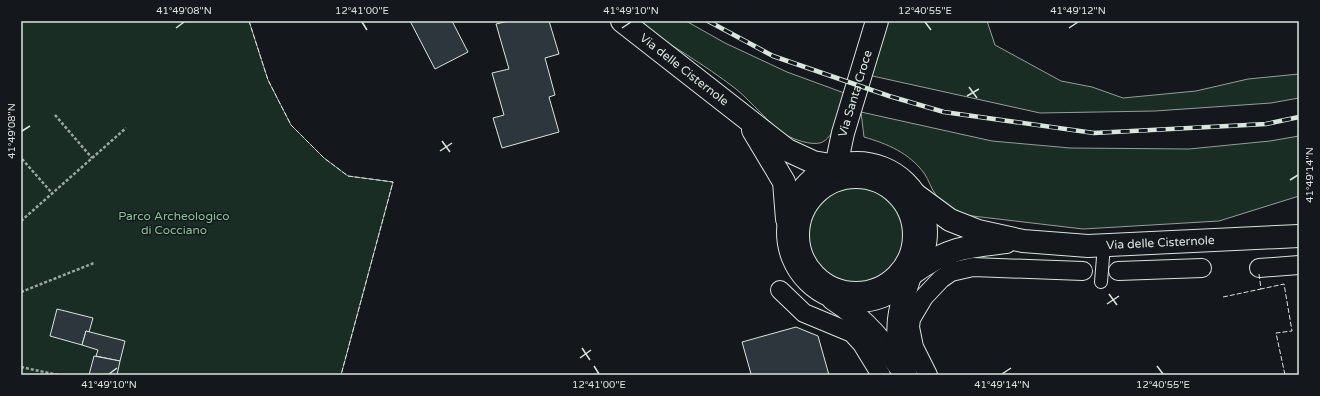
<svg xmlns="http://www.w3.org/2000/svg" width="1320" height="396" viewBox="0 0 1320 396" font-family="'Varela Round',sans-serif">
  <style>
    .green { fill: #1a2d24; stroke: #939e99 }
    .building { fill: #2c363c; stroke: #d8e6dc }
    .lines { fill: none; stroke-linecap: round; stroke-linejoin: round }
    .service-casing { stroke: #d8e6dc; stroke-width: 14 }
    .pedestrian-casing { stroke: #d8e6dc; stroke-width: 20 }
    .minor-casing { stroke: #d8e6dc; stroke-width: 24 }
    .path { stroke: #9da8a2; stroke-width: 2.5; stroke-dasharray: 3 2; stroke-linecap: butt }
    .service { stroke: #14181c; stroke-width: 12 }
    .pedestrian { stroke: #14181c; stroke-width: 18 }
    .minor { stroke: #14181c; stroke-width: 22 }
    .rail-casing { stroke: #d8e6dc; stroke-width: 4.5 }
    .rail { stroke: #14181c; stroke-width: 3; stroke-dasharray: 9; stroke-linecap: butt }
    .fence { stroke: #d8e6dc; stroke-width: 1; stroke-dasharray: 5 2; stroke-linecap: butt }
    .ticks { fill: none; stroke: #d8e6dc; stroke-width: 1.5 }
    .labels { text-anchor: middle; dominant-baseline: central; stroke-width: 3; stroke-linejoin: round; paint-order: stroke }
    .street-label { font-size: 12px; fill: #d8e6dc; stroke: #14181c }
    .park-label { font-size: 12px; fill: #8ac095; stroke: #14181c }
    .neatline { fill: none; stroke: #d8e6dc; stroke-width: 1.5 }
    .ticks-label { font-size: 10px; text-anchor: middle; fill: #d8e6dc }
  </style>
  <rect width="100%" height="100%" fill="#14181c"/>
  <g class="green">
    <path d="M21,21h228l19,59 23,45 33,33 24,18 45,6 -52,193h-320z"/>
    <path d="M635,21h51l39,22 62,29 60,22c-5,13 -12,45 -27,49 -10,2 -25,-3 -34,-8 -19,-13 -33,-32 -50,-46 -32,-25 -68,-45 -101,-68z"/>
    <path d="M885,21h102l8,24 66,36 31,6 31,11 73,-7 52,-12 51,-5v24l-28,5 -116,8 -115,2 -172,-38z"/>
    <path d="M861,112l131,29 78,7 119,1 81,-8 29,-5v60l-80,25 -136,8 -119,-14c-10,-5 -21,-10 -28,-20 -5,-6 -7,-15 -12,-22 -15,-20 -36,-29 -60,-36z"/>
    <circle cx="856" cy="235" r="56"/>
  </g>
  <g class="building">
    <path d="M410,21h42l16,31 -33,17z"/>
    <path d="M509,21h40l10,33 -14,4 10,37 -6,2 10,35 -57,16 -9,-30 11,-3 -12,-42 17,-4 -13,-45z"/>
    <path d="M57,309l36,9 -4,14 -3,-1 -4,14 -32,-9z"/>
    <path d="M796,327l22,9 11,39h-81l3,-1 -9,-32z"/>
    <path d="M86,331l39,10 -5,20 -24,-5 2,-6 -16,-5z"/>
    <path d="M94,356l26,5 -3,14h-28z"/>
  </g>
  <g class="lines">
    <g class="service-casing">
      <path id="service" d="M1101,282l3,-37"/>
    </g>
    <g class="pedestrian-casing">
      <g id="pedestrian">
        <circle cx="856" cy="235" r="56"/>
        <path d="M1259,268l40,-3"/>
        <path d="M1118,271l84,-3"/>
        <path d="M780,290l24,23 48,20 10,11 19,31"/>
        <path d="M928,375l-14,-28 -4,-20 1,-8 13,-22 17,-18 10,-7 22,-5 110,4"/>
      </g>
    </g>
    <g class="minor-casing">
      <g id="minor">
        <path id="s1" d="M622,21l165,129 26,12 23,4"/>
        <path d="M753,130l31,52 3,37"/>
        <circle cx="857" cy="232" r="69"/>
        <path id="s2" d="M836,166l7,-33 34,-112"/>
        <path id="s3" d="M916,195l34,25 28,11 45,10 65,5 211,-10"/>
        <path d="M913,273c34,-25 52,-26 93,-31"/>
        <path d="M833,299c34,22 50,44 73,76"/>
        <path d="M904,368c-11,-35 -5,-59 6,-92"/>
      </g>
    </g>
    <g class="path">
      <path d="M55,115l37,43"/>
      <path d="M22,159l30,34"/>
      <path d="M21,221l105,-93"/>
      <path d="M21,292l73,-29"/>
      <path d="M21,367l37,8"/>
    </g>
    <use href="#service" class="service"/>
    <use href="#pedestrian" class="pedestrian"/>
    <use href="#minor" class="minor"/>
    <g class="rail-casing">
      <path id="rail" d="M708,21l65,35 116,40 55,16 150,21 172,-9 33,-7"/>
    </g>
    <use href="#rail" class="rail"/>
    <g class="fence">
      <path d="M249,21l19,59 23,45 33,33 24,18 45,6 -52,193"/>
      <path d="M1259,274l2,15 23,-5 8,47 -16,2 9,42"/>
      <path d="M1223,297l38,-8"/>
    </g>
  </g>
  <path class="ticks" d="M362,22l5,8M925,22l6,8M176,28l8,-6M622,28l9,-6M1069,28l9,-6M969,87l8,11M967,96l12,-7M22,131l8,-5M442,141l8,11M440,151l12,-8M1290,180l8,-5M1109,294l8,11M1107,304l12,-8M582,348l8,12M580,358l11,-8M594,366l5,8M1157,366l6,8M109,374l8,-6M1002,374l9,-6"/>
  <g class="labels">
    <g class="street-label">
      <text stroke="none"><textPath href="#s1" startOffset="79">Via delle Cisternole</textPath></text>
      <text stroke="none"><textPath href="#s2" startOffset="75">Via Santa Croce</textPath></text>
      <text stroke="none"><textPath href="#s3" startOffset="256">Via delle Cisternole</textPath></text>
    </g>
    <g class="park-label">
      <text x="174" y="216">Parco Archeologico<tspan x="174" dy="14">di Cocciano</tspan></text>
    </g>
  </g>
  <rect width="1320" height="396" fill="none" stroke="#14181c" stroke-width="44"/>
  <rect x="22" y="22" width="1276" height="352" class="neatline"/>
  <g class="ticks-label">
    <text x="184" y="14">41°49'08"N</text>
    <text x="362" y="14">12°41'00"E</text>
    <text x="631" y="14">41°49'10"N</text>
    <text x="925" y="14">12°40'55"E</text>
    <text x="1078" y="14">41°49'12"N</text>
    <text transform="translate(11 131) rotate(-90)" y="4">41°49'08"N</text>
    <text transform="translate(1309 175) rotate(-90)" y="4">41°49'14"N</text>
    <text x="109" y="388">41°49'10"N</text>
    <text x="599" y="388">12°41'00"E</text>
    <text x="1002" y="388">41°49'14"N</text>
    <text x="1163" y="388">12°40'55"E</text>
  </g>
</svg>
